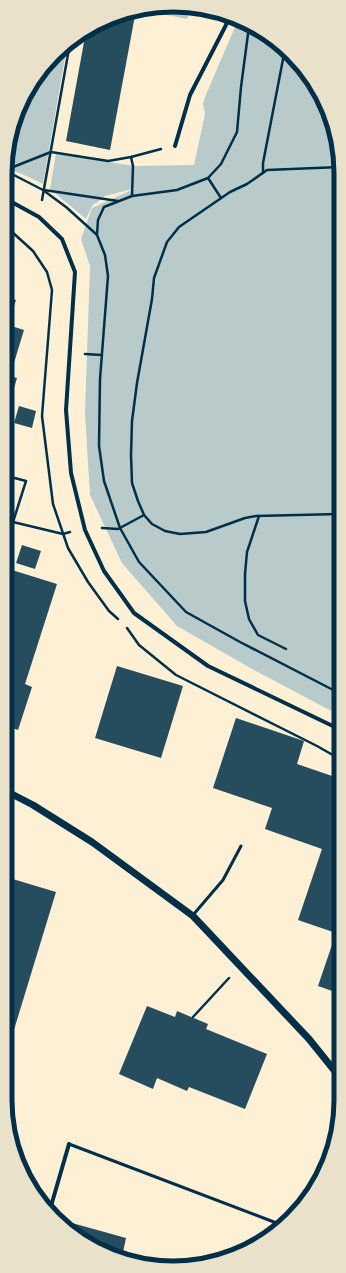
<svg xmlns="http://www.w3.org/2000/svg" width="346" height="1273" viewBox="0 0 346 1273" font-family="Poppins,sans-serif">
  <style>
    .green { fill: #b9caca }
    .building { fill: #264d5e }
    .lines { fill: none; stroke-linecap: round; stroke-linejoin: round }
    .path { stroke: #003049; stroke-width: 2.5 }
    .service { stroke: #003049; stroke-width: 3 }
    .minor { stroke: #003049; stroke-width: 4 }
    .tertiary { stroke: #003049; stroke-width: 7 }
    .rim { fill: none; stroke: #003049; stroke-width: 5 }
  </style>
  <rect width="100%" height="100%" fill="#fdf0d5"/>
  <g class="green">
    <path d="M143,8h49l-5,11 -45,-9z"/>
    <path d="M238,20l19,7 35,27 32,45 16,52 -1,564 -85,-45 -77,-44 -55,-63 -32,-68 -5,-82 5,-147 -9,-27 11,-31 44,-20 -31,8 -13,10 -6,13 -36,-30 6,-35 79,12 59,-1 11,-51 -2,-10 2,-7z"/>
    <path d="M67,46l-24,138 -21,-10 -14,-5v-29l25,-60z"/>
  </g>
  <g class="building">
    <path d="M136,10l-26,140 -44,-9 20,-110z"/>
    <path d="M8,297l8,3 -8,25 16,5 -14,46 7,2 -9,30z"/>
    <path d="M19,406l17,5 -4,17 -18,-5z"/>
    <path d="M22,545l19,6 -6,18 -19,-6z"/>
    <path d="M12,570l45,14 -32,100 7,3 -14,43 -12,-4 1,-139z"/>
    <path d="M117,666l66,20 -22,72 -66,-20z"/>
    <path d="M236,718l68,23 -7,23 41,14v215l-20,-7 18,-53 -38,-13 24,-71 -57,-20 7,-21 -59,-20z"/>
    <path d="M6,877l50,15 -50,164h-1z"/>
    <path d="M147,1006l28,11 2,-6 31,13 -2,5 61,25 -22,55 -56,-22 -2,4 -30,-13 -4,11 -34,-15z"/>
    <path d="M72,1223l54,15 -4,19 -23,-6 -29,-22z"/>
  </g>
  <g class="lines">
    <g class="path">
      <path d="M251,25l-3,9 -7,53 -4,45 -16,32 -13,14 -31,12 -45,6 -28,11 -6,13 -1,15 8,20 3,21 -8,103 -1,67 5,35 16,47 19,34 47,50 54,30 99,51"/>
      <path d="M131,157l2,9 -1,30"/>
      <path d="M8,169l43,-17 57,9 23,-4 30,-8"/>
      <path d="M8,172l35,18 23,17 30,27"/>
      <path d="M263,173v-10l22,-114"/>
      <path d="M208,178l13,20"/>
      <path d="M44,190l74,11"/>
      <path d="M42,200l28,-157"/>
      <path d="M8,230l3,1 22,20 14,21 5,18 -10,126 11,88 15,44 20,34 21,29 9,8"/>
      <path d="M85,354l17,1"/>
      <path d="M339,514l-83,2 -11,2 -39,14 -26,2 -15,-3 -13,-7 -8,-9 -6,-14 -6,-18 -1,-28 1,-34 5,-38 15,-84 2,-21 13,-36 12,-15 51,-35 17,-8 20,-14 73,-3"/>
      <path d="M259,516l-12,36 -2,22v27l4,18 9,16 28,14"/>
      <path d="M13,522l50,12 7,-2"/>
      <path d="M102,528l16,1 26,-14"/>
      <path d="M7,541l19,-60 -19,-5"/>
      <path d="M127,628l12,17 37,30 141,71 21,12"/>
      <path d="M193,1017l36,-39"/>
    </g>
    <g class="service">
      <path d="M193,915l30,-35 18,-34"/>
      <path d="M69,1144l205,78 5,8"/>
    </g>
    <g class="minor">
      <path d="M175,146l15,-51 36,-70 2,-8"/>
      <path d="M8,200l31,17 23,22 13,33 -9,138 5,63 14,57 19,41 30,42 74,53 131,63"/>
      <path d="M49,1213l20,-69"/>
    </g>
    <path class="tertiary" d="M6,791l27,14 59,37 101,74 116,123 29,36"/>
  </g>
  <path d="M0 0H346V1273H0ZM173 12H173A161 161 0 0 1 334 173V1100A161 161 0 0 1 173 1261H173A161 161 0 0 1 12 1100V173A161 161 0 0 1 173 12Z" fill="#e9e1ca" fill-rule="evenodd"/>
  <path class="rim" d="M173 12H173A161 161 0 0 1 334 173V1100A161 161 0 0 1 173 1261H173A161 161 0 0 1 12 1100V173A161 161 0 0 1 173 12Z"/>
</svg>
